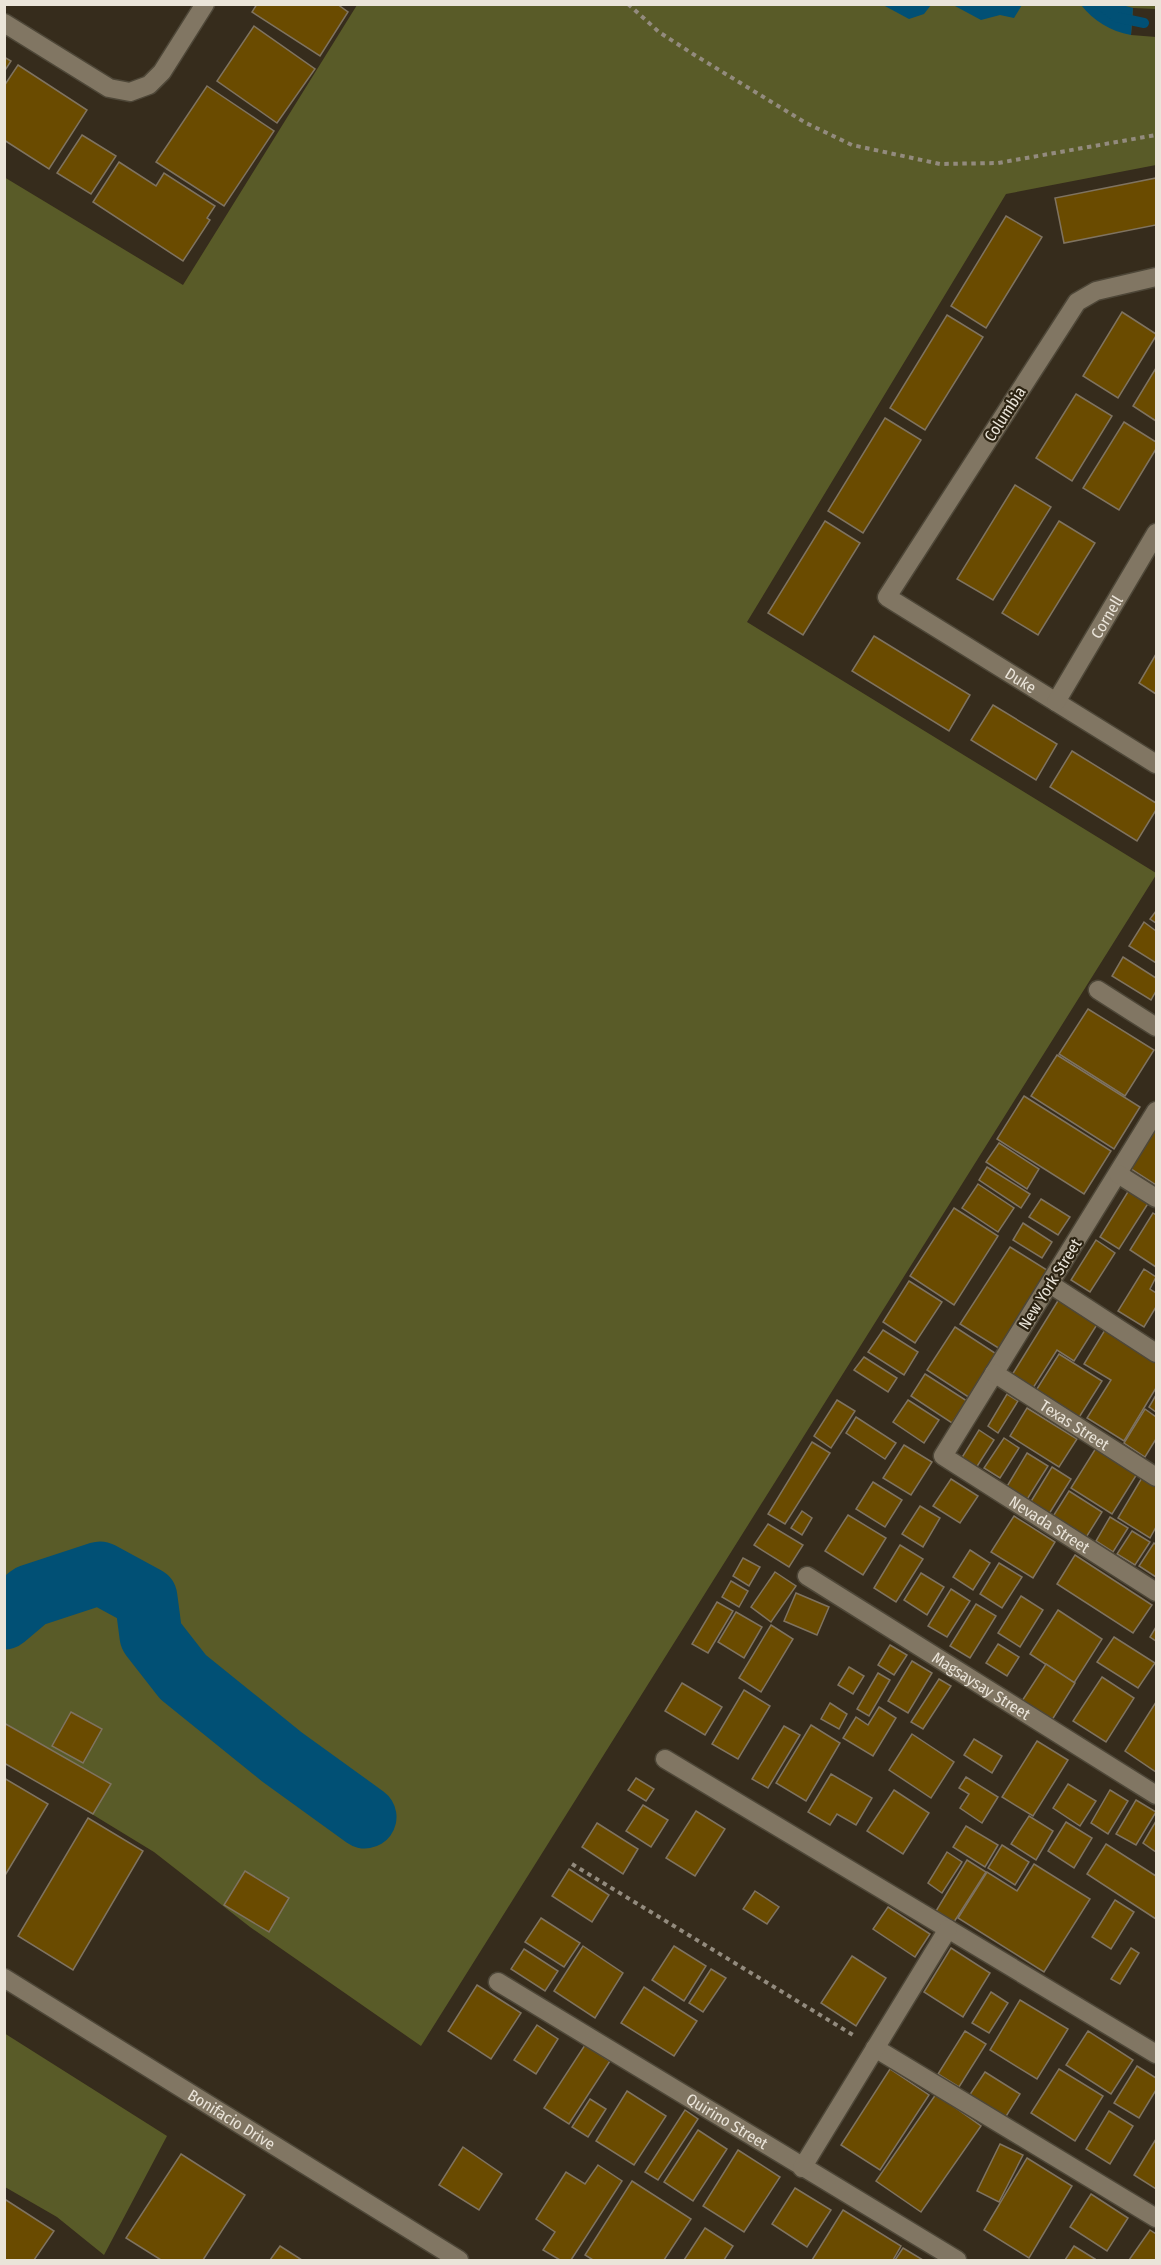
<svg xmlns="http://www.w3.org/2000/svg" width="1161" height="2265" viewBox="0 0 1161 2265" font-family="'Fira Sans Condensed',sans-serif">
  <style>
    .green { fill: #595b28 }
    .water { fill: #015075 }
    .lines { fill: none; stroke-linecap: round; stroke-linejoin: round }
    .stream { stroke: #015075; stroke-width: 10 }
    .river { stroke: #015075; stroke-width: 63 }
    .building { fill: #6a4b00; stroke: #7f7360; stroke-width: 1.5 }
    .minor-casing { stroke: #4e4738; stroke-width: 21 }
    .path { stroke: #938b7e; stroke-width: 4; stroke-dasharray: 4.5 4.5; stroke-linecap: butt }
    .minor { stroke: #817663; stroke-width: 18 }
    .labels { text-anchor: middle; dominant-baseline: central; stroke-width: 4.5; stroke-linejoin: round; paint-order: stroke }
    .street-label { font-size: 16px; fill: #eae4d9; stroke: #2c2312 }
  </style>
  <rect width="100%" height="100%" fill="#362c1c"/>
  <g class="green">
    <path d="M357,5h799v4l-23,-1 -2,27 25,2v128l-150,29 -259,428 409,251v2l-735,1171 -171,-119 -96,-75 -149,-91 -1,-1584 179,108z"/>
    <path d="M4,2033l163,103 -63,119 -47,-38 -52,-30z"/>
  </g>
  <g class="water">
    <path d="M883,5h48l-7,9 -15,5z"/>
    <path d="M945,5h77l-8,13 -14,-3 -19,5 -26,-14z"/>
    <path d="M1081,5h41l11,3 -2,27c-21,-4 -37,-14 -50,-30z"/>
  </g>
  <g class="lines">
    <path class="stream" d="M1099,4l17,13 28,6"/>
    <path class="river" d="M4,1618l26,-22 70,-23 46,25 5,38 32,41 99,80 83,60"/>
  </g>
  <g class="building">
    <path d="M257,4h80l11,8 -28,44 -68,-44z"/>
    <path d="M254,26l61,43 -38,54 -60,-42z"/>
    <path d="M4,57l7,4 -7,11z"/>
    <path d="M18,65l69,45 -38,59 -45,-29v-54z"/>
    <path d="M207,86l67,45 -50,75 -68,-44z"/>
    <path d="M82,135l34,21 -25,38 -34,-21z"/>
    <path d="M119,162l37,24 8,-13 51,33 -8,12 3,2 -27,41 -90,-59z"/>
    <path d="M1156,178v47l-92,18 -9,-45z"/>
    <path d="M1006,216l36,21 -56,91 -35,-22z"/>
    <path d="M1122,312l34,22v2l-38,62 -35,-22z"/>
    <path d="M947,315l36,22 -58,93 -35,-22z"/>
    <path d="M1156,368v53l-23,-15z"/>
    <path d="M1076,394l36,22 -40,65 -36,-23z"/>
    <path d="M885,418l36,22 -58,93 -35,-22z"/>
    <path d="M1124,422l32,20v7l-37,61 -36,-22z"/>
    <path d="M1015,485l36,22 -58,93 -36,-21z"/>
    <path d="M825,521l35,22 -57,92 -35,-22z"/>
    <path d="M1059,521l36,22 -57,92 -36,-22z"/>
    <path d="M874,636l96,59 -21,36 -97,-60z"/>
    <path d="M1156,654v40l-17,-11z"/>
    <path d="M993,705l64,39 -21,36 -65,-40z"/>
    <path d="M1072,751l84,52v7l-19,31 -87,-54z"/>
    <path d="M1156,911v12l-6,-4z"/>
    <path d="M1144,922l12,9v32l-27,-17z"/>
    <path d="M1123,957l33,21v13l-5,9 -39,-24z"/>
    <path d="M1088,1009l66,41 -29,46 -66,-42z"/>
    <path d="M1057,1055l83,52 -26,42 -83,-53z"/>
    <path d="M1024,1096l87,55 -27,43 -87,-55z"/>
    <path d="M1156,1128v57l-25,-16z"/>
    <path d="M999,1143l40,26 -12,20 -41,-27z"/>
    <path d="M987,1167l43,27 -9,14 -42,-28z"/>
    <path d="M978,1184l36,24 -16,24 -36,-24z"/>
    <path d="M1129,1190l20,12 -30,47 -19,-12z"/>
    <path d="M1041,1199l29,18 -12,18 -29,-18z"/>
    <path d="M954,1208l44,28 -44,69 -44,-29z"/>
    <path d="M1153,1213l3,2v52l-26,-17z"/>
    <path d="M1023,1223l29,19 -10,16 -29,-18z"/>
    <path d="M1096,1240l19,13 -25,39 -19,-12z"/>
    <path d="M1010,1247l40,25 -50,77 -40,-25z"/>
    <path d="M1144,1269l12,8 -6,12 6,4v14l-12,20 -26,-16z"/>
    <path d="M909,1281l33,21 -27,41 -32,-21z"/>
    <path d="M1059,1299l39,24 -24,38 -17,-11 -24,38 -21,-13z"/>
    <path d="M1108,1325l48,31v32l-32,53 -37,-23 24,-38 -27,-16z"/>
    <path d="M955,1327l46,30 -28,43 -46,-30z"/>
    <path d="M883,1330l35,22 -14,23 -36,-23z"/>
    <path d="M1059,1354l43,27 -24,38 -43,-27z"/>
    <path d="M864,1357l33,21 -9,14 -34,-22z"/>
    <path d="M925,1374l42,27 -15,22 -41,-27z"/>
    <path d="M1007,1394l11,7 -20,32 -10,-7z"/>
    <path d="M1156,1395v17l-7,-5z"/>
    <path d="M837,1400l18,11 -24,37 -17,-12z"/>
    <path d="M908,1400l31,20 -15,23 -31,-21z"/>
    <path d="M1027,1408l50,31 -18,28 -49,-31z"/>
    <path d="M1145,1409l11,8v22l-11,18 -21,-14z"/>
    <path d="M856,1417l40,26 -11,16 -39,-26z"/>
    <path d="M979,1430l15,10 -18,28 -15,-9z"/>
    <path d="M1004,1438l15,10 -19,30 -16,-10z"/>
    <path d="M812,1442l18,11 -45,71 -17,-10z"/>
    <path d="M904,1445l28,17 -21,33 -28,-17z"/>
    <path d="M1096,1448l41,26 -25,40 -41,-26z"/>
    <path d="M1027,1453l21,13 -22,35 -20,-13z"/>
    <path d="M1052,1467l19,12 -22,35 -19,-11z"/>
    <path d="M1143,1476l13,8v43l-6,11 -32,-20z"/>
    <path d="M951,1479l27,17 -18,27 -27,-17z"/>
    <path d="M873,1482l29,18 -17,27 -29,-18z"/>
    <path d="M1069,1491l33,21 -17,27 -33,-21z"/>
    <path d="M920,1506l20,12 -17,29 -21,-13z"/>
    <path d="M802,1511l10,7 -10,17 -11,-7z"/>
    <path d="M848,1515l38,23 -23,37 -38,-24z"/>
    <path d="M1014,1516l41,26 -22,36 -42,-26z"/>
    <path d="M1110,1517l18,11 -15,24 -17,-11z"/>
    <path d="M768,1524l35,21 -14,22 -35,-22z"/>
    <path d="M1132,1531l18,11 -15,23 -18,-11z"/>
    <path d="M1154,1543l2,2v32l-17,-11z"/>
    <path d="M900,1545l23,14 -27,43 -22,-14z"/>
    <path d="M970,1550l20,13 -17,27 -20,-13z"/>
    <path d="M1075,1555l77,50 -19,28 -76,-49z"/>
    <path d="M743,1558l17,9 -11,19 -16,-10z"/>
    <path d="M999,1563l23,14 -20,31 -22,-14z"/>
    <path d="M775,1572l21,14 -25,36 -20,-15z"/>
    <path d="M921,1573l23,14 -17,28 -23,-15z"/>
    <path d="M731,1581l17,10 -9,16 -17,-10z"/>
    <path d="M951,1589l19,12 -23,36 -19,-11z"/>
    <path d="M796,1593l33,14 -12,28 -33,-14z"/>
    <path d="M1021,1596l22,14 -23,37 -22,-14z"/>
    <path d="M717,1602l16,9 -25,42 -16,-9z"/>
    <path d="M976,1604l20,12 -26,42 -20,-12z"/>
    <path d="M1058,1610l44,29 -28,44 -44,-29z"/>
    <path d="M736,1612l26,15 -18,31 -26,-16z"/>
    <path d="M771,1625l22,14 -32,53 -22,-14z"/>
    <path d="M1156,1627v14l-6,-4z"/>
    <path d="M1114,1637l41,26 -17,25 -41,-26z"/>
    <path d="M998,1644l21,13 -12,19 -21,-13z"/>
    <path d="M890,1645l17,10 -13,20 -16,-10z"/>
    <path d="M912,1661l20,12 -24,40 -20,-12z"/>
    <path d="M1046,1664l29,19 -23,37 -30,-19z"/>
    <path d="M849,1667l15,9 -11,18 -15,-9z"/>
    <path d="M878,1673l12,7 -21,36 -12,-7z"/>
    <path d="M1102,1677l32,21 -28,44 -33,-21z"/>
    <path d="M939,1679l12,7 -28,43 -12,-7z"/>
    <path d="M682,1683l40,24 -17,28 -40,-24z"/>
    <path d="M744,1690l26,16 -32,53 -26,-15z"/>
    <path d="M1156,1702v70l-31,-21z"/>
    <path d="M830,1703l17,11 -8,15 -18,-10z"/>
    <path d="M879,1707l17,11 -23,38 -30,-18 13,-21 12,8z"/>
    <path d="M71,1712l31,17 -19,34 -31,-17z"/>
    <path d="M4,1723l107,61 -18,30 -89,-51z"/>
    <path d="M811,1725l29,18 -34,58 -30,-18z"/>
    <path d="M784,1726l16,9 -32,53 -16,-9z"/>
    <path d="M912,1734l42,28 -23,36 -42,-28z"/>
    <path d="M974,1739l28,17 -10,17 -28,-18z"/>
    <path d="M1037,1741l31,19 -35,56 -31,-19z"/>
    <path d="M831,1774l41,24 -16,27 -19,-11 -7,11 -22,-13z"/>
    <path d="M966,1777l32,20 -16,26 -22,-15 9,-14 -10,-6z"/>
    <path d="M4,1778l44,26 -44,73z"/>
    <path d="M636,1778l18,11 -8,12 -18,-11z"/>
    <path d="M1068,1784l28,17 -16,25 -27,-18z"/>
    <path d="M894,1790l35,23 -26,41 -36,-23z"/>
    <path d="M1110,1790l18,11 -20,33 -17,-11z"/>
    <path d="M1136,1800l20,12 -20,33 -20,-11z"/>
    <path d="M643,1805l25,15 -17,27 -25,-16z"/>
    <path d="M696,1811l29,18 -30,47 -29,-18z"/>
    <path d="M1029,1816l24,15 -17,29 -25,-16z"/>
    <path d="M88,1818l55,33 -70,119 -55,-34z"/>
    <path d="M1156,1821v31l-13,-9z"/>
    <path d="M1066,1822l26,16 -18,30 -26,-17z"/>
    <path d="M597,1823l41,26 -15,25 -41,-27z"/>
    <path d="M966,1826l32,19 -13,22 -32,-20z"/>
    <path d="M1106,1844l50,32v43l-69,-45z"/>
    <path d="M1002,1845l27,17 -14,23 -27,-17z"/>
    <path d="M947,1852l15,10 -20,31 -14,-10z"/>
    <path d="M967,1860l19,12 -32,50 -18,-11z"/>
    <path d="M1034,1864l56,35 -46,73 -86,-54 29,-46 30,19z"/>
    <path d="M569,1869l40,26 -17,27 -40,-26z"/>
    <path d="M245,1871l44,27 -20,34 -45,-27z"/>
    <path d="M755,1891l24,16 -12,17 -24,-15z"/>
    <path d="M1115,1900l19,12 -23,37 -19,-12z"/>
    <path d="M888,1907l42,27 -15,23 -42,-28z"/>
    <path d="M541,1918l39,25 -16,24 -39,-25z"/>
    <path d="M583,1946l40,27 -28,45 -41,-27z"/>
    <path d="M674,1946l32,20 -22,35 -32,-21z"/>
    <path d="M951,1948l39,25 -27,44 -39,-25z"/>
    <path d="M1131,1948l8,5 -19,31 -9,-5z"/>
    <path d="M524,1949l34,22 -13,20 -34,-22z"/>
    <path d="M852,1956l34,22 -30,48 -35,-23z"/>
    <path d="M711,1969l15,9 -23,34 -14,-9z"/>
    <path d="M477,1985l44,28 -30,46 -43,-28z"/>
    <path d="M644,1987l53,34 -23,35 -53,-33z"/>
    <path d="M991,1992l17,11 -19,30 -17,-10z"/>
    <path d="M1020,2000l48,29 -31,50 -47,-29z"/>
    <path d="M537,2025l21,14 -22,35 -22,-14z"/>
    <path d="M965,2031l21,13 -27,43 -21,-13z"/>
    <path d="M1088,2031l45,29 -22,34 -45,-29z"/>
    <path d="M585,2045l25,16 -41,63 -25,-16z"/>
    <path d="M1137,2066l19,12v12l-17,28 -25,-15z"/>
    <path d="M890,2069l39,26 -49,75 -39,-25z"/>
    <path d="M1059,2069l44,27 -28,45 -44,-28z"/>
    <path d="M985,2072l35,22 -15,24 -36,-22z"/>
    <path d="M627,2091l39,25 -32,49 -38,-24z"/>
    <path d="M936,2094l45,32 -60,86 -45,-31z"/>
    <path d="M590,2099l16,10 -18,28 -16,-10z"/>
    <path d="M685,2110l13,9 -40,61 -13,-8z"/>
    <path d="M1109,2111l24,15 -23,38 -24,-15z"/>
    <path d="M698,2130l29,19 -34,52 -29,-19z"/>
    <path d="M1156,2139v50l-22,-14z"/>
    <path d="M1000,2144l23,11 -24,47 -22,-11z"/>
    <path d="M463,2147l39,27 -23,36 -40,-25z"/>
    <path d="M738,2150l42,27 -36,55 -41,-26z"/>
    <path d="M181,2154l64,41 -42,65h-42l-35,-22z"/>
    <path d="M1027,2158l45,28 -43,72 -45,-28z"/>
    <path d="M598,2165l24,16 -51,79h-11l-17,-10 12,-18 -19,-13 30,-47 19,12z"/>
    <path d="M632,2181l59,38 -27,41h-71l-8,-5z"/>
    <path d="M795,2188l36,22 -24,37 -35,-23z"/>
    <path d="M1091,2194l37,24 -21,33 -37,-24z"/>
    <path d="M6,2200l48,31 -20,29h-30v-57z"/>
    <path d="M843,2210l58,36 -8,14h-81z"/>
    <path d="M705,2228l28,18 -9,14h-40z"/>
    <path d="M1150,2230l6,4v26h-27z"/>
    <path d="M280,2246l22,14h-32z"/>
    <path d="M1074,2246l21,13 -1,1h-29z"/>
    <path d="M903,2248l20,12h-28z"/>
  </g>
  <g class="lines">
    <g class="minor-casing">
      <g id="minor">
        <path d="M4,23l105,65 21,4 19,-7 13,-13 43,-68"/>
        <path id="s1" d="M1156,277l-60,14 -19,11 -190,295 269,167"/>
        <path id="s2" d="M1056,702l100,-169"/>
        <path d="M1098,990l58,37"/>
        <path id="s3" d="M1156,1111l-213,345 213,136"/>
        <path d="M1118,1174l38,24"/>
        <path d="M1050,1284l106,69"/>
        <path id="s4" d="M994,1373l162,104"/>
        <path id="s5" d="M807,1576l349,219"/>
        <path d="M665,1759l491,295"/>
        <path id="s6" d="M4,1978l455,282"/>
        <path id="s7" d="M498,1982l459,278"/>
        <path d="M875,2048l281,170"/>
        <path d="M802,2168l146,-239"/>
      </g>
    </g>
    <g class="path">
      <path d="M628,4l31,28 34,22 113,69 46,22 88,19 58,-1 158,-28"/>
      <path d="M572,1864l281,171"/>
    </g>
    <use href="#minor" class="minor"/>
  </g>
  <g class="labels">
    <g class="street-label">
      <text transform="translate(1005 414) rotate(-57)">Columbia</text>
      <text stroke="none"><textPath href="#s2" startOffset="99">Cornell</textPath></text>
      <text stroke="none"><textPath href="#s1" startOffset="592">Duke</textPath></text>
      <text transform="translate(1050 1284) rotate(-58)">New York Street</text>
      <text stroke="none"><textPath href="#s4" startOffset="96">Texas Street</textPath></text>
      <text stroke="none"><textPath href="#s3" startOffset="532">Nevada Street</textPath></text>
      <text stroke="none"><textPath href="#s5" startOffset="206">Magsaysay Street</textPath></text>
      <text stroke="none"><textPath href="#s6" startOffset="268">Bonifacio Drive</textPath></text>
      <text stroke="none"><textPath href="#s7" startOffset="268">Quirino Street</textPath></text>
    </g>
  </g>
  <rect width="1161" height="2265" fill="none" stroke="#eae4d9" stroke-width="12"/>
</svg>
